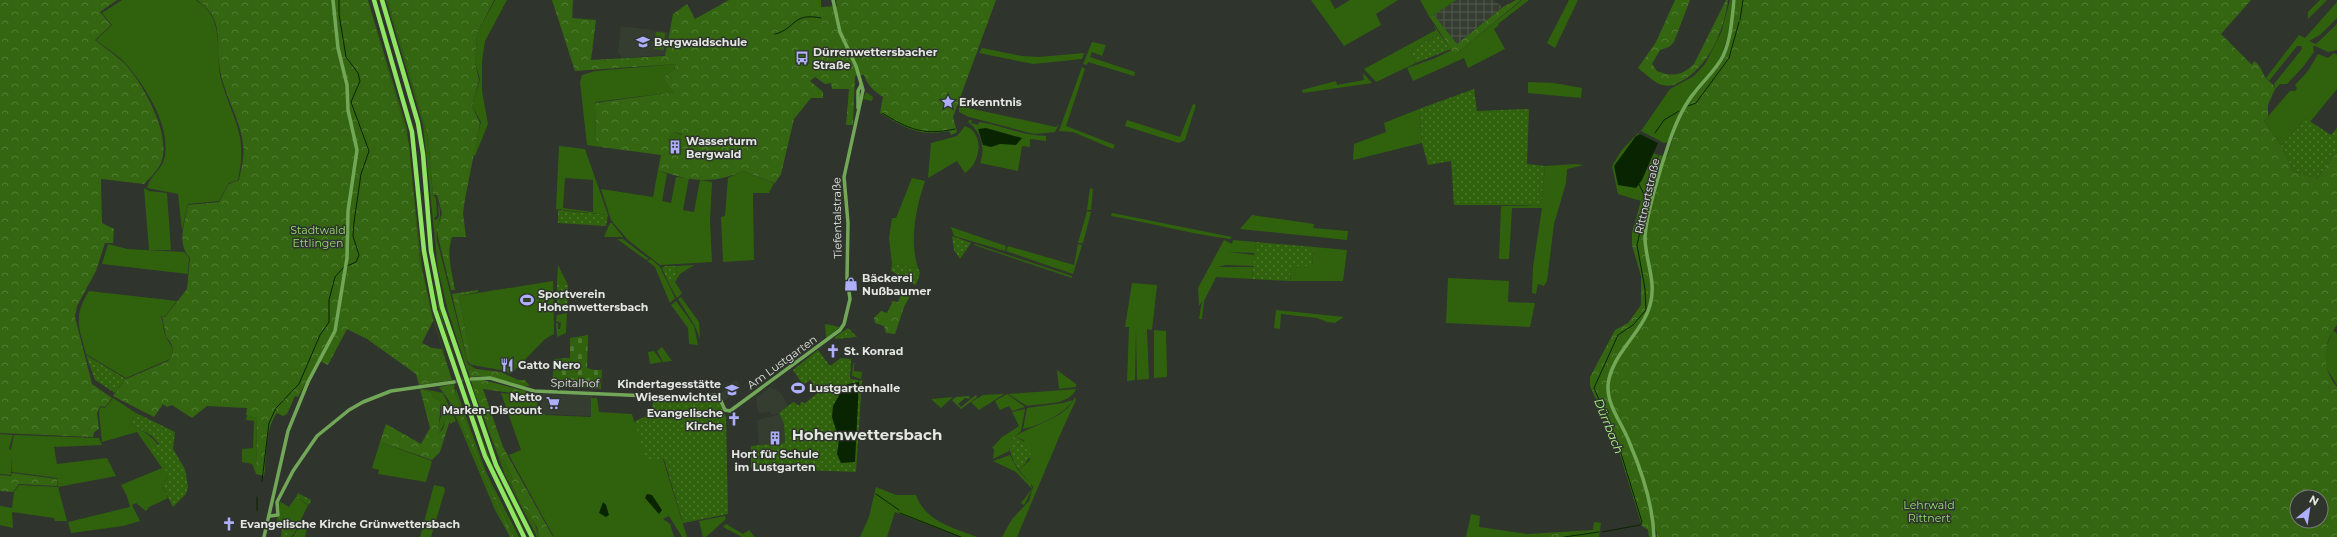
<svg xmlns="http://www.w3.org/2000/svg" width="2337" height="537" viewBox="0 0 2337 537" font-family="Montserrat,sans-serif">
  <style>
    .built { fill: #353d31 }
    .industrial { fill: url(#industrial-grid) }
    .grass { fill: #30620d; fill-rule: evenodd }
    .forest { fill: url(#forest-crowns); fill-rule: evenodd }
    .cemetery { fill: url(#cemetery-stones) }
    .park { fill: url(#park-dots) }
    .water { fill: #092400 }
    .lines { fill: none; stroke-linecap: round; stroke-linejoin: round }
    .stream { stroke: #092400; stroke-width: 1 }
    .secondary-tunnel { stroke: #4a4f48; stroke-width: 3.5; stroke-dasharray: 3.5 2; stroke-linecap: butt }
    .secondary { stroke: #71a756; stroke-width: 3.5 }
    .highway { stroke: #8fe461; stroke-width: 4.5 }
    .labels { text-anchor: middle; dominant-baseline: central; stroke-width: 3; stroke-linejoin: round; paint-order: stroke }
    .poi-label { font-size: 11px; font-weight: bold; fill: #e3e6e2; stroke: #2f342d; text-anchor: start }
    .street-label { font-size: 11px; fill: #e3e6e2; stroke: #2f342d }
    .park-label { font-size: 11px; fill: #95dc72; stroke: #2f342d }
    .water-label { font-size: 12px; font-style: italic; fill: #b0f78c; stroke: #2f342d }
    .district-label { font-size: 15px; font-weight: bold; fill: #e3e6e2; stroke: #2f342d }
  </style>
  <defs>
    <pattern id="industrial-grid" width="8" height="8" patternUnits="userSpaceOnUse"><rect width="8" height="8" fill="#353d31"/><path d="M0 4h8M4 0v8" fill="none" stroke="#52594f"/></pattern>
    <pattern id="forest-crowns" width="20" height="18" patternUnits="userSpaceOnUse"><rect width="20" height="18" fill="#346611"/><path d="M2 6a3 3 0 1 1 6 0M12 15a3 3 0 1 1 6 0" fill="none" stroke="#517c33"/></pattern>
    <pattern id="cemetery-stones" width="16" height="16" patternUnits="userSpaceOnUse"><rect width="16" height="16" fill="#30620d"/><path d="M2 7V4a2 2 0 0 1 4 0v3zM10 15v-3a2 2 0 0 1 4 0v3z" fill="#4e7830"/></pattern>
    <pattern id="park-dots" width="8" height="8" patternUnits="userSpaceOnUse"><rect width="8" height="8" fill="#30620d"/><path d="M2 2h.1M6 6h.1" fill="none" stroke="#4e7830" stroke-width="1.8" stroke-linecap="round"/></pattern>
  </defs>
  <rect width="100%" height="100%" fill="#2f342d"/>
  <g class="built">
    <path d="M621,26l47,6 -2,23 -44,3 -4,-6z"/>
    <path d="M737,380l4,9 -17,12 -3,-9 4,-1 -2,-5z"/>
    <path d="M770,387l11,6 7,13 -9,7 -8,2 -1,-3 -12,1 -2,-15z"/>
    <path d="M541,394l51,1v21l-52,-2z"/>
    <path d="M780,414l4,10 1,19 -26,2 -2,-25z"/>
  </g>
  <path class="industrial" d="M1456,0h38l8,7 -45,37 -23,-29z"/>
  <g class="grass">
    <path d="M122,0h74c32,20 17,53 26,83 12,39 26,53 16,97l-9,3 -10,18 -31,3 -6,26 -4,-36 -31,-6c3,-13 16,-19 18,-32 5,-31 -19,-68 -38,-91 -9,-10 -21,-17 -31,-25l16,-15 -10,-12z"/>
    <path d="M368,0l39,129 15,139 11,50 18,56 -22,-66 -8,-36 -12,-128z"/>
    <path d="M386,0h2l40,136 5,59 3,3 1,17 -3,4 2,1 3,-4 -1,-12c6,12 -3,23 -1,36l31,124 8,5 -9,1 -19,-59 -10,-42 -15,-144z"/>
    <path d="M495,0h12l-22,41 -3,20v30l6,33 -13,32 -2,-2 8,-32 -9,-16 8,-27 -5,-16 2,-30z"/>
    <path d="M1311,0h19l5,9 15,-9h48l-22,14 5,11 -37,21z"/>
    <path d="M1420,0h36l-22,15 -5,1z"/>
    <path d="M1522,0h7l-31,24 1,1 -5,4 11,20 -37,19 -4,-10 -51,23 -6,-13 26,-9 19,-9 3,5z"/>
    <path d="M1569,0h9l-23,48 -8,-5z"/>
    <path d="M1730,0h2l-2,28 -8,26 -8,14 -28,33 -18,41 -4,1 -23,-12 29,-42 24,-13 11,-12 16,-31z"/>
    <path d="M2320,0h7l-19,19v-7z"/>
    <path d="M2337,2v16l-17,17 -11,6 7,3 21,-20v26l-9,2 -13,-6h-2l1,6 -11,15 -16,17h-7l-5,5 -1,-5 28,-35 -1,-3h-4l-28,35 -3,-3 33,-43 6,3z"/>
    <path d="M1433,24l7,10 -30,16 6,13 -40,19 -12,-13 72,-39z"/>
    <path d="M656,32l9,1 -1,17 -10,-1z"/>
    <path d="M1092,42l14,3 -4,11 -10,-4 -2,5 45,15 -1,4 -46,-14 -1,3 -4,-1z"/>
    <path d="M982,48l40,8 17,1 45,-4 -2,6 -49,5 -54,-11z"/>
    <path d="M2334,53l3,2v34l-27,33 -5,-4 -24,28 -17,-25 26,-30h5l2,-3 -2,-3 13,-14 10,-17 10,4z"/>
    <path d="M676,64l-2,6 -11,7 5,10 8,5 -81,10 1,39 5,6 -14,-2 -7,-63 2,-7 13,-4z"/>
    <path d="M1082,67l3,2 -19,57 49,19 -2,4 -40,-17 -14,-1z"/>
    <path d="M1363,73l9,10 -69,10 -1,-3 34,-9 1,4 27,-5z"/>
    <path d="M1528,82l26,1 28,5 -1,10 -53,-5z"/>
    <path d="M866,92l7,5 -1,4 -9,-2z"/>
    <path d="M1193,104l3,1 -11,35 -6,3 -54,-17 2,-6 53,17z"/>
    <path d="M959,106l97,21 3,-3 -4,8 -21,2 -65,-17 -10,-5z"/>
    <path d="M1419,109l3,34 -69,17 1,-16 32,-12 -2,-9z"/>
    <path d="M969,120h3l-1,3 7,2 1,-3c23,3 44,14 67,14v5l-16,-2v8l-8,-1 -4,25 -38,-8c6,-16 1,-31 -12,-41z"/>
    <path d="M965,126c20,7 16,37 0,47l-8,-12 -29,17 3,-35 26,-7z"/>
    <path d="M674,132l8,3 -3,7 4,7 -4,5 -7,-3 -4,-12 2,-3z"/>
    <path d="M1638,133l18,9 -3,11 5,2 -9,40 -8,6 -23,-7 -6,-28 9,-15z"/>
    <path d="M559,146l26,3 23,66 -52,-6zM565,178l28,2v32l-30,-4z"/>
    <path d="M1576,164l8,1 -17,4 -1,14 -12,41 -7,57 -3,5 -6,-2 -2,10 -4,-1 1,-26 9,-59h-30l-3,51h-10l2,-53 40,-1 4,-39z"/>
    <path d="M658,170l9,4 -5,27 9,2 5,-26 13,1 -6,32 11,2 6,-32 12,2 -2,39 2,41 -52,3 -32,-25 -17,-20 -10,-31 52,8z"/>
    <path d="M743,171l31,12 -5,10h-16l1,67 -31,2 -2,-45 4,-1 3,-38z"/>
    <path d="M912,178l13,3c-9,27 -16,59 -7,87l-26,-4 -3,-26 3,-20h4z"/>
    <path d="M144,188l5,3 18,2 4,57h-22z"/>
    <path d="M1090,188l3,1 -2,21h-4z"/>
    <path d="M1087,211l4,1 -8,31h-5z"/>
    <path d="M1112,213l120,24 -2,2c-40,-5 -79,-16 -119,-23z"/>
    <path d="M1252,215l62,9 -1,4 35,3 -1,9 -107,-11z"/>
    <path d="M610,223h2l11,14h-19z"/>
    <path d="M951,227l55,19 -1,5 -51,-15z"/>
    <path d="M617,239h6l26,20 -3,1z"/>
    <path d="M1224,240l8,4 1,-4 23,2 -1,11 -27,-1 27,3 -1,11 -28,-1 -8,2h35l-1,12 -36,-2 -12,24 -2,18h-3l3,-18 -3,5 -1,-18z"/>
    <path d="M108,244l19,5 57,3 5,6 -1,16 -86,-10z"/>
    <path d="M975,244l97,32v2l-98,-33z"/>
    <path d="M1078,244l4,1 -9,29 -67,-23 2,-5 66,19z"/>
    <path d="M1314,247l33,3 -4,31h-53l1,-15h21z"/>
    <path d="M651,259l9,8 15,31 -5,5 -15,-36 -8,-6z"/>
    <path d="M558,265l10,20 -11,-3z"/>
    <path d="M694,265l-14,9 -5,8 7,11 -5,5 -7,-12 6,-10 1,-10z"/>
    <path d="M432,276l11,45 18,57 -21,-63z"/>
    <path d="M1448,278l61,3 -1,21 27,1 -5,24 -84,-4z"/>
    <path d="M553,281l1,53 -9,5 -34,35 -10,-4 -29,-5 -13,-69z"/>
    <path d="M1132,283l25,2 -5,45 -5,-1 2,50 -12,1 -1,-50 -1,50 -8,1 2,-54h-4z"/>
    <path d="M89,291l88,10 -12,15h-4c2,6 2,13 4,19 4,9 11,13 5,24l-44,19 -40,-24c-7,-27 -13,-38 3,-63z"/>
    <path d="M681,297l18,25 1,17 -5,-13 -17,-27z"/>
    <path d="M676,301l18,25 4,19 -9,-1 -1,-16 -17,-23z"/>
    <path d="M1276,310l68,7 -9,6 -8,-1 -10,-4 -36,-4 -1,15 -6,-1z"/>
    <path d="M567,313l-1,20 -9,4 -1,-14h2v6h2l1,-6 -5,-2 1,-6z"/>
    <path d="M825,324l15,3 -14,11z"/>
    <path d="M1154,330l12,1 1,46 -13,1z"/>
    <path d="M2333,330l4,4v51l-12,-19 -1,-14z"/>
    <path d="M662,347l10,14 -9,1 -6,-11z"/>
    <path d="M654,351l8,11 -12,2 -2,-12z"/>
    <path d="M854,363h2l-2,1v7l8,1 -1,7 -9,-3 1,-12z"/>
    <path d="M1057,370l19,14v3l-17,2z"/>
    <path d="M502,379l23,3v-2l5,6h-11z"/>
    <path d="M462,383l31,84 35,70 -18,-32 -19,-40z"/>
    <path d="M472,386l4,3 23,67 2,4 4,1 8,19 -2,4c6,11 9,17 17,26 7,8 8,19 11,27h-2l-32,-62z"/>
    <path d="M419,388l24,5 13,28 -6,3 -1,-5 -3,1 -7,14 -2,-3 4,-15v-15l-8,-4 -2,-5z"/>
    <path d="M456,389l30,83 33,65h-5l-28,-61 -31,-83z"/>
    <path d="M1076,389c-7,17 -34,14 -49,17l-19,-12z"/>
    <path d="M501,393l37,4 -1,14 7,2 1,2 46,2v-19h6l2,14 33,2 2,7 29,38 24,78h-5l-13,-21 -6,3 7,5 4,13h-120l-45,-82 12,-5z"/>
    <path d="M1004,394l-25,16 -8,-8 12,-7z"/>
    <path d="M1007,394l18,13 -13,4 -3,-5 -9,4 -5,-9z"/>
    <path d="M447,396l7,11 56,130 -15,-27z"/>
    <path d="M953,397l-12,11 -10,-9z"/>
    <path d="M1075,397l1,3 -13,28 -46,109h-15l10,-18 17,-18 4,-14 -2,-4 1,7 -8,15 -3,-2 11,-14 -16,-17 -23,-11 17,-6 8,15 12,13 -11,-13 11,-10 -6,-20 -10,-3c19,-13 52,-18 61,-40z"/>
    <path d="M113,398l23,15 -7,10c30,17 33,21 39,55l-7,6 7,14 -19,9 -3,4 -10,-8 -4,2 8,16 -17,5 -52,7 -3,-11 62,-15 -3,-11 -6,-11 41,-17 -25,-36 -35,10 -3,-30 1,-5 5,1z"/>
    <path d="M1073,400c-8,14 -35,26 -50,29l4,-21 36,-5z"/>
    <path d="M1025,409l-4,22 -9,8 -3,12 -16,8 1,-10 -2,-1 10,-11 17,-11 -7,-14z"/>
    <path d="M247,415l10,3 -1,56 -4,-10 -10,-2v-13l11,-1 1,-27 -8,-1z"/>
    <path d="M0,434l13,1 -4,13 3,4 -1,23 -11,-1z"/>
    <path d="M14,435l85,3 3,7 -48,2 3,17 50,-6 9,18 -58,11 9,34h-12l-1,-3 -42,-6 1,16 -13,-3v-19l12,2 2,-16 5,-7 39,2 -1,-9 -45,-6 -1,-23z"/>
    <path d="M380,442l52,19 -6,21 -48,-8 1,-4 -7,-2z"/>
    <path d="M434,485l10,2 1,3 -14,47h-11z"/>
    <path d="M876,487l20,8h20c10,27 36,32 61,42h-17l-65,-25 -8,25h-27l9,-20z"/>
    <path d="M296,497l12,8 -13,27 -13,-3 1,-6 -6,-2v-3l3,-3 -1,-14 10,6z"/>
    <path d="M1471,514l9,2 -1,11 48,7 66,-4 1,-8 7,1 -2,14h-133z"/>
    <path d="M725,516l1,3 -20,18h-3l-4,-16z"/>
    <path d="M302,521l6,1 -3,15h-12z"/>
    <path d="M726,524l17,10 6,-4 6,7h-13l-19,-10z"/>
  </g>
  <g class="forest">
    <path d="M0,0h117l-17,12 11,13 -16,15c10,8 22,16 31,25 18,21 44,67 36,95 -2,8 -12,18 -18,24l-43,-5 1,44 12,6 -1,14h-8l-9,28 -19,35 -2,11 17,67 20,14 -7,9 -5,-1 -3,7 2,16 -5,3 -1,5 -93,-4z"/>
    <path d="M197,0h171l41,144 11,119 13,58 -11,22 10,5 10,1 10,31 -33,5 -3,-11 -49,-35 -20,-10 -19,36 -10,-5 -20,37 -3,-1 -8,18 -4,2 -6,-3c-12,15 -10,43 -13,63l-8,-2 1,-56 -11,-3 1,-7 -40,-2 -15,12 -20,-13 -5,2 -4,-3 -9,13 -41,-21 13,-17 42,-18c7,-7 6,-17 -2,-24l-4,-21 3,1 22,-28 3,-31c-14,-15 -5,-35 -2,-53l31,-3 10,-18 10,-4c2,-11 6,-24 4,-36 -3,-28 -22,-53 -24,-82 -2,-17 2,-30 -7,-47 -3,-5 -10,-12 -15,-15z"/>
    <path d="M388,0h106l-17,33 -2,30 4,17 -7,26 8,17 -15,76 -2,14 3,24h-14c-6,17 0,35 3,53h-4l-13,-53 -1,-7 5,-17 -5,-18h-4l-5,-59z"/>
    <path d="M552,0h21l-1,18 24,2 -5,40 74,-4 8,-42 14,-10 8,15 34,-19h92v7l16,-1 -1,-6h160l-43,117 4,15 -6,3 -2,-4c-31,6 -43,-3 -69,-18l3,-16c-9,-6 -16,-12 -19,-22l-9,1 -2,49h-7l3,-36h-17l-1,-6 -6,1 -10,-7 -5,4 13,11v6h-12l-17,21 -13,55 -6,9 -32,-12c-30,14 -54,10 -85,-1l3,-15 -60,-8 -5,-6 -1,-38 80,-11 -7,-5 -5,-10 11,-7 2,-6 -101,7zM674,132l8,2 -3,9 4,6 -4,5 -7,-3 -4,-12 2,-3z"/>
    <path d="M1516,0h5l-66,55 -26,-39 5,-1 23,29 46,-37z"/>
    <path d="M1675,0h15l-16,42 -5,5 -9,3 -8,14 5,7c15,6 25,5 37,-7l32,-64h2c-4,31 -19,67 -48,82 -6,3 -10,5 -17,3 -8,-1 -18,-12 -25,-17l18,-26z"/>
    <path d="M1736,0h515l-30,34 31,31 2,-4c7,5 7,9 11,16 3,5 8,5 10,12l-7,16v11l-4,5 17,25 12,25 24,8 20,-27v173c-15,19 -16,43 0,62v150h-680l-1,-8 -3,-1v9h-4l-1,-7 -6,-4 -25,-81 -27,-59v-9l25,-47 13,-7 13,-18v-29l-9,-31v-12l9,-32 8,-6 10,-40 8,2 9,-28 12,-26 22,-26 20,-36zM2297,497h24v24h-24z"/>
    <path d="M478,290v2l-19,4 13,69 -2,-1 -3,-5 -15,-65z"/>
    <path d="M910,291l2,1 -8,15 -9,27 -9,-1 -2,-7 -9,-3 -1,-5 7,-7 6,2 6,-12 5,1 4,-10z"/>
    <path d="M476,369l25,3 17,8h7v2c-12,4 -35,-9 -55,-5l-2,-7z"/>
    <path d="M479,379l47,12 -1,4 -42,-6 20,58 50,90h-14l-2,-10 -9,-16 -5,-4 -12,-24 2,-3 -8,-19 -4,-1 -2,-4 -28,-75z"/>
    <path d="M454,384l1,9 31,83 28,61h-4l-56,-130 -15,-20z"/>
    <path d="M420,389l11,3 2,5 8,4 -3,33 5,-5 3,-10 4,1 -10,32 -8,8 -52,-18 6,-18 35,20 9,-16z"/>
    <path d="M976,395l1,2 -16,12 -9,-9 4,-3 13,-1 1,3 -5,-1 -7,6 3,3z"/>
    <path d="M12,473l45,6v7l-38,-2 -6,8 -13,-1v-16l11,1z"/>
    <path d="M1565,532l4,1 1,4h-19l-1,-2z"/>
  </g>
  <path class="cemetery" d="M588,335l-1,33 7,2h8l-1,19 -49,-4 2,-26 16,-1v-20z"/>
  <g class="park">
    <path d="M1440,34l11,15 -35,14 -6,-13z"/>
    <path d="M1474,89l3,22 52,-2 -2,55 18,2 -4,39h-87l-3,-44 -23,4 -6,-22 -3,-34z"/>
    <path d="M2305,118l26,17 6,-7v24l-20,27 -24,-8 -12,-25z"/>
    <path d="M558,210l50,5 -2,11 -48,-3z"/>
    <path d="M952,236l19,7 -11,16 -6,-9z"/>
    <path d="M1256,242l58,5 -2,19h-21l-1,15 -38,-2z"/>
    <path d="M892,264l26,4 2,5 -4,12c-10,-3 -16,-10 -25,-14z"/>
    <path d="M665,266h12l-1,10 -6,10 -8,-18z"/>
    <path d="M557,282l11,3 -1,26h-10z"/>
    <path d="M848,328l9,9 -22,2v-2z"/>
    <path d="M818,350l12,16 11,-8 10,1 -1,20 8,1v1l4,-1 -6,92 -105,-4v-22l34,-3 -1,-19 -5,-11 14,-11 7,4 1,-4 4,1 13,-10 -8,-13 -7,5 -10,-15z"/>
    <path d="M86,355l40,24 -11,14 -20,-13z"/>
    <path d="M713,397l6,4 7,16 2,97 -45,9 -19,-64 -18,2 -11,-40 17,-7 1,-16 46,2z"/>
    <path d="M136,413l39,19 -2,17 12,20 3,18 -2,7 -13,13 -12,-23 7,-6 -3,-10 -13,-19 7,-5 -7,-8 -23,-13z"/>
    <path d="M1014,437c23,7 20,19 5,33 -6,-10 -14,-23 -5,-33z"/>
    <path d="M298,493l13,7 -2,5 -13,-8z"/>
    <path d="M282,529l13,3 -4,5h-10z"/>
  </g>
  <g class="water">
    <path d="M986,128l36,10 -6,7 -16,-1 -9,3 -8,-2 -5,-16z"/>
    <path d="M1640,134l18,9 -16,37 -6,8 -18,-3 -4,-19 22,-30z"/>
    <path d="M859,382l-4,80 -14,1 -4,-9 2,-14 -7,-23 1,-11 10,-18 5,-4z"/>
    <path d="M647,494l5,1 10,15 -3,4 -14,-16z"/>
    <path d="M603,502l3,3 3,10 -3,2 -7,-4z"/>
  </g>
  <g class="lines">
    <g class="stream">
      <path d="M339,0v14l7,43 12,16 2,8 -9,21 18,49 -8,23 -7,48 -1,14 6,19 -3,7 -9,4"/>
      <path d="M1740,20l3,-20"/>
      <path d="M775,34c21,-5 17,-22 46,-16"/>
      <path d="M1688,106l8,-3 33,-45 10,-36"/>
      <path d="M882,113c27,16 40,23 73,16"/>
      <path d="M1655,133l9,-13 15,-9"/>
      <path d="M262,481l7,-58 7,-15 23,-24 21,-49 9,-13v-22l6,-23 9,-10"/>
      <path d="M876,494l23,16"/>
      <path d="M257,511v-14"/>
      <path d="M900,513l61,24"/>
      <path d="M1602,532l38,-7 2,-3 -22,-72 -26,-62 24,-53 15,-10 13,-15 -1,-21 -8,-44 10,-44 -8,-17"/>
      <path d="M1564,537l35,-5"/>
    </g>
    <path class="secondary-tunnel" d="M454,382l14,-3"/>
    <g class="secondary">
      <path d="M858,108v-17l3,-6"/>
      <path d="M471,379l19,-1 44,13 161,7 20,-3 5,4 5,11 5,1 110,-81 4,-6 6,-25 -3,-21 1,-55 -4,-46 19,-87 -7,-24 -16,-34 -7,-32"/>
      <path d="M270,516l8,-1 -1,-13 16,-31 24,-35 32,-26 14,-8 28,-11 63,-9"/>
      <path d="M264,537l24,-106 20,-49 27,-51 12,-73 1,-47 9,-61 -9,-40 -1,-25 -9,-37 -5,-48"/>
      <path d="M1654,537c-1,-31 -12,-65 -24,-93 -7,-20 -23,-37 -22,-59 3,-31 34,-51 42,-80 7,-23 -5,-45 -5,-68 1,-23 17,-74 25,-97 6,-17 13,-34 25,-48 9,-12 21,-22 28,-36 8,-17 9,-37 11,-56"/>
    </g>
    <g class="highway">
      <path d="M374,0l38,132 12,119 11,59 50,146 39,81"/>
      <path d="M382,0l36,123 5,31 8,97 11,56 54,158 36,72"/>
    </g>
  </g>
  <defs>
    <g id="school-bare" transform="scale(1.08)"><path d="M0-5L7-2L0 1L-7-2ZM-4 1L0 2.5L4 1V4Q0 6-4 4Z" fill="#adaffb" stroke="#2f342d" stroke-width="2.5" paint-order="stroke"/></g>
    <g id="bus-bare" transform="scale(1.08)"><path d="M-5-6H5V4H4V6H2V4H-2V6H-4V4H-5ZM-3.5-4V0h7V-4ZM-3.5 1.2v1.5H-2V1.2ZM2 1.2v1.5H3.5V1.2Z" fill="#adaffb" stroke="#2f342d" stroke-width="2.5" paint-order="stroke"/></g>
    <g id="sight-bare" transform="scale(1.08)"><path d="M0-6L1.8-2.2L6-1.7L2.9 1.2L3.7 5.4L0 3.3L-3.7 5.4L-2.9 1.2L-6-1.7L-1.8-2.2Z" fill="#adaffb" stroke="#2f342d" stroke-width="2.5" paint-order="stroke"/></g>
    <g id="building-bare" transform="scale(1.08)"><path d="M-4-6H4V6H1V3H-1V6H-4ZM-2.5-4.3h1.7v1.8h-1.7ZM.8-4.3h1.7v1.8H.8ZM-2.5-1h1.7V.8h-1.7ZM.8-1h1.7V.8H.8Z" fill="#adaffb" stroke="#2f342d" stroke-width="2.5" paint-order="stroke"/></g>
    <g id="shop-bare" transform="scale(1.08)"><path d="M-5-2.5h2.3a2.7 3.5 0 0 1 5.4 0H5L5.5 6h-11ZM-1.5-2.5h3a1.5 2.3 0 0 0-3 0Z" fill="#adaffb" stroke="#2f342d" stroke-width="2.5" paint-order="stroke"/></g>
    <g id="stadium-bare" transform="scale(1.08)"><path d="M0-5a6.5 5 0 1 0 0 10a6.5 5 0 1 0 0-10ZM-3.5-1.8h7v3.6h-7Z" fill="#adaffb" stroke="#2f342d" stroke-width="2.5" paint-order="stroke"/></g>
    <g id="church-bare" transform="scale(1.08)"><path d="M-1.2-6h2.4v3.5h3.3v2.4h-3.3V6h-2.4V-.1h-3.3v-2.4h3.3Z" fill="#adaffb" stroke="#2f342d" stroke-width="2.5" paint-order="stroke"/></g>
    <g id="restaurant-bare" transform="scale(1.08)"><path d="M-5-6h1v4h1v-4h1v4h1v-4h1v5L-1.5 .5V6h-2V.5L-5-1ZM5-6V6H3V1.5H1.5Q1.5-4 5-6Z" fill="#adaffb" stroke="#2f342d" stroke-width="2.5" paint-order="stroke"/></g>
    <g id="supermarket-bare" transform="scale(1.08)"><path d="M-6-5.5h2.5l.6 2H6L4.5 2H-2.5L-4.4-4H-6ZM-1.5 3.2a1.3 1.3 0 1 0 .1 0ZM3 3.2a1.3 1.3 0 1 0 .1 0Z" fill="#adaffb" stroke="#2f342d" stroke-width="2.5" paint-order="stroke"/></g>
  </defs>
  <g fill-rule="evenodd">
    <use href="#school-bare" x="643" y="42"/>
    <use href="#bus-bare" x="802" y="58"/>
    <use href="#sight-bare" x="948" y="102"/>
    <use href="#building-bare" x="675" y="147"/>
    <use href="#shop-bare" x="851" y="284"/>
    <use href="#stadium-bare" x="527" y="300"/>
    <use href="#church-bare" x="833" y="351"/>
    <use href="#restaurant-bare" x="507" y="365"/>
    <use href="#stadium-bare" x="798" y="388"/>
    <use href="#school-bare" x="732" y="390"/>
    <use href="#supermarket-bare" x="553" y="403"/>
    <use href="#church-bare" x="734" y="419"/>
    <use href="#building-bare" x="775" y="438"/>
    <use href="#church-bare" x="229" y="524"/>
  </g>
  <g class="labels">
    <g class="poi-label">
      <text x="654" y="42">Bergwaldschule</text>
      <text x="813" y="52">Dürrenwettersbacher<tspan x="813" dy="13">Straße</tspan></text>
      <text x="959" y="102">Erkenntnis</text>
      <text x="686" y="141">Wasserturm<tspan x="686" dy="13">Bergwald</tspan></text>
      <text x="862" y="278">Bäckerei<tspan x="862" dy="13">Nußbaumer</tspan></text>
      <text x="538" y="294">Sportverein<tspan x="538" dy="13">Hohenwettersbach</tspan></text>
      <text x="844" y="351">St. Konrad</text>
      <text x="518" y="365">Gatto Nero</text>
      <text x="721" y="384" text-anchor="end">Kindertagesstätte<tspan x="721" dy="13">Wiesenwichtel</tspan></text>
      <text x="809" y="388">Lustgartenhalle</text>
      <text x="542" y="397" text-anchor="end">Netto<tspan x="542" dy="13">Marken-Discount</tspan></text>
      <text x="723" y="413" text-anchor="end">Evangelische<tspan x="723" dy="13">Kirche</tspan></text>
      <text x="775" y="454" text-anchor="middle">Hort für Schule<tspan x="775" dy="13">im Lustgarten</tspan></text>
      <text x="240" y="524">Evangelische Kirche Grünwettersbach</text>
    </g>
    <g class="street-label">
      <text transform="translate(1647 196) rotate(-77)">Rittnertstraße</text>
      <text transform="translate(837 218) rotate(-91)">Tiefentalstraße</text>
      <text transform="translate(782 362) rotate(-36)">Am Lustgarten</text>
      <text transform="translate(575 383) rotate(1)">Spitalhof</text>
    </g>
    <g class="park-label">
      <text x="318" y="230">Stadtwald<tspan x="318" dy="13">Ettlingen</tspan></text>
      <text x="1929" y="505">Lehrwald<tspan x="1929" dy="13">Rittnert</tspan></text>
    </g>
    <g class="water-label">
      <text transform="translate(1609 426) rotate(68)">Dürrbach</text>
    </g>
    <g class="district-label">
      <text x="867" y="434">Hohenwettersbach</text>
    </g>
  </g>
  <g transform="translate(2309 509) rotate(30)"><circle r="19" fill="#2f342d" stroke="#777b75"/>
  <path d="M0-3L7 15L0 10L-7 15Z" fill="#adaffb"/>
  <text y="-6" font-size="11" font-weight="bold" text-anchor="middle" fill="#e3e6e2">N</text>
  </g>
</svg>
